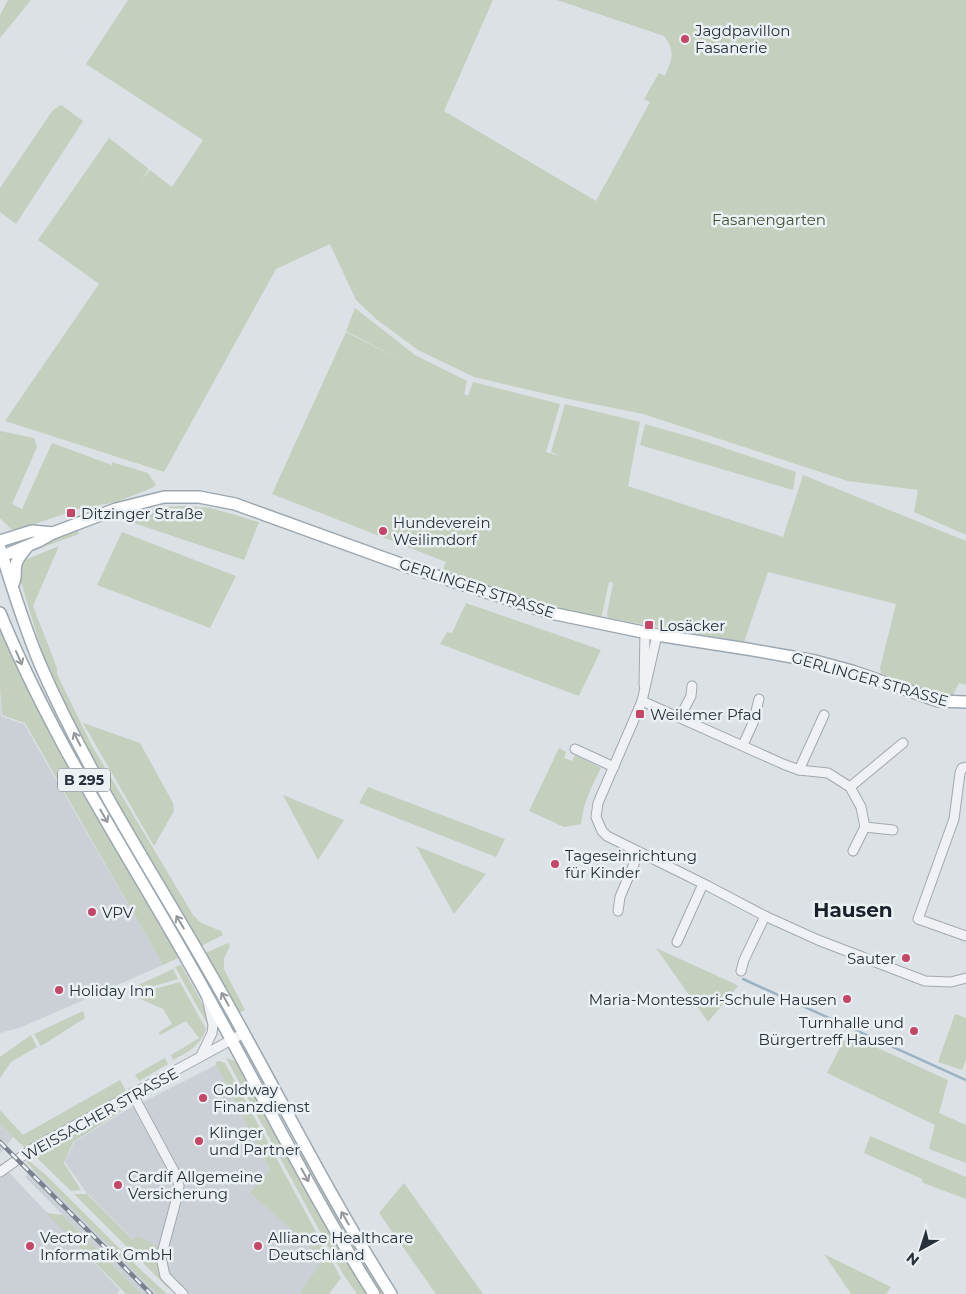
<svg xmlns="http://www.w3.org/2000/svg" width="966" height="1294" viewBox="0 0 966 1294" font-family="Montserrat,sans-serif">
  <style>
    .built { fill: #cbd0d7 }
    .green { fill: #c4cfbe }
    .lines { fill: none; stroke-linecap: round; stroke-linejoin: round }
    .stream { stroke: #99b3c4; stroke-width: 2.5 }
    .minor-casing { stroke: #a2a8af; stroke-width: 11 }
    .major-casing { stroke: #9ca7b0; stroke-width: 14 }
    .minor { stroke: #eff1f4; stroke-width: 9 }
    .major { stroke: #fff; stroke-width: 11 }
    .rail-casing { stroke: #77828e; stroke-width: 4.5 }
    .rail { stroke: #ebf0f3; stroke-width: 2.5; stroke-dasharray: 8; stroke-linecap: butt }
    .oneway { stroke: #93989d }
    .poi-dot { fill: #c54768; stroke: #ebf0f3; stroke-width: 2 }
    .labels { text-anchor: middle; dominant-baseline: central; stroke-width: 5; stroke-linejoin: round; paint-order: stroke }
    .shield { fill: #ebf0f3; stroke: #626a72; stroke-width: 1 }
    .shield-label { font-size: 14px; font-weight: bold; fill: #27303b }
    .poi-label { font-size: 15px; fill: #27303b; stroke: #ebf0f3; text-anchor: start }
    .park-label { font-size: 15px; fill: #3f5635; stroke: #ebf0f3 }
    .street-label { font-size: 15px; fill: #27303b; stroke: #ebf0f3 }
    .district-label { font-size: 20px; font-weight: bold; fill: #19222c; stroke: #ebf0f3 }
  </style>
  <rect width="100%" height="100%" fill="#dce1e6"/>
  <g class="built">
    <path d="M0,689l1,27 23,8 139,241 -141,62 -22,6z"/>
    <path d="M216,1065l54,105 -19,24 74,64 -26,36h-112l-101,-102 -21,-30 9,-20 51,-31z"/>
    <path d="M0,1124l13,13 -13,17z"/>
    <path d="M0,1163l120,127 -3,4h-117z"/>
    <path d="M33,1169l124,125h-15l-117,-117z"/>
  </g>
  <g class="green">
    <path d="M8,0h23l-31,38v-23z"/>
    <path d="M128,0h365l-49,111 152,90 54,-99 -6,-3 15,-26 6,3c7,-17 11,-24 -1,-40l-107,-36h409v535l-52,-23 4,-22 -70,-9 -205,-67 -79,-16 -90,-21 -56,-27 -42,-31 -20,-19 -26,-56 -54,25 -112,203 -159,-51 94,-137 -61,-44 71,-102 40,31 -8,12 9,-11 22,17 31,-47 -117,-76z"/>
    <path d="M61,105l22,16 -67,103 -16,-12v-24l53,-78z"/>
    <path d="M355,308l60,47 52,26 -3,13 4,2 5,-14 87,22 -14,48 14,4 -9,-4 14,-48 75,18 -12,64 155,51 20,-62 163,66v144l-7,-2 -6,12h-13l-14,-4 -45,-18 -1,-5 16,-64 -128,-32 -24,70 -136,-24 -1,-4 6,-31 -4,-1 -7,33 -4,3 -96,-20 -62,-21 6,-15 -174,-68 74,-162 59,30 -59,-31z"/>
    <path d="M645,424l56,16 95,32 -3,18 -153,-45z"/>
    <path d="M0,431l34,7 3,9 -25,57 10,5 30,-66 60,22v-3l36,11 8,12 -4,3 -36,14 -37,7 -59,20h-9l-11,-11z"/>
    <path d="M184,506l27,2 48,14 -15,38 -113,-38 2,-8 30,-7z"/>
    <path d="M77,529l2,5 -52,19 6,-5z"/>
    <path d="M122,532l114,44 -26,52 -113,-43z"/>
    <path d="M59,546l-26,60 24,62v6l35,72 101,169 8,8 20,8 2,4 -24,12 -117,-209 -38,-80 -24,-79 3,-22 4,2z"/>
    <path d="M466,603l135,47 -22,46 -139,-52 7,-12 5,1z"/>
    <path d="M0,624l172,316 6,18 -15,7 -138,-242 -23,-8 -2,-27z"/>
    <path d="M83,723l57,20 33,60 1,8 -20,35z"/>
    <path d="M559,748l7,4 -2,6 8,3 3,-6 26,13c-9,18 -18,35 -20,56l-17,3 -35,-16z"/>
    <path d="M368,787l137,52 -9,18 -137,-54z"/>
    <path d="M283,795l61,25 -26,40z"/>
    <path d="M416,846l70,28 -32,40z"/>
    <path d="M228,943l2,3 -6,12v11l21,41 -6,3 -36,-59z"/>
    <path d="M656,948l79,36 3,2 -30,36z"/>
    <path d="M181,965l26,47 2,15 -34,-60z"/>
    <path d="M173,969l5,10 -45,13 -3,-3z"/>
    <path d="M180,982l26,47c-6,17 -18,23 -33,31l-2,-5 28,-17 -13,-17 -26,14 -1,-3 13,-8 -9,-15 -25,-11 -2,-4z"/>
    <path d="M83,1011l2,7 -44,28 -7,-12z"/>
    <path d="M955,1014l11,4v41l-4,11 -24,-8z"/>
    <path d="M847,1034l101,46 -9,33 27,12v38l-37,-14 6,-24 -108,-52z"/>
    <path d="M31,1035l6,12 -26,15 -11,16v-21z"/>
    <path d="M165,1058l3,6 -29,17 -4,-6z"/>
    <path d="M226,1058l9,3 5,6 130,227h-13l-14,-20z"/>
    <path d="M219,1061l6,2 116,215 -12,16h-30l25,-36 -74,-65 20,-23 -54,-105v-3z"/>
    <path d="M120,1080l6,11 -101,57 -25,-24v-14l23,25z"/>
    <path d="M123,1106l4,2 -54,34 -9,21 17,27 -10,1 -36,-35z"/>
    <path d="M870,1136l96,41v22l-43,-16 -1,-4 -58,-26z"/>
    <path d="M299,1149l15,22 72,123h-6l-53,-88 -31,-56z"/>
    <path d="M28,1160l18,15 97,97 24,22h-10l-131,-132z"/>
    <path d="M404,1183l79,111h-47l-57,-81z"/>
    <path d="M74,1194h13l46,46 5,-4 23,12 10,38 -2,3z"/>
    <path d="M46,1213l17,2 79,79h-16z"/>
    <path d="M824,1254l67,33 -5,7h-35z"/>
  </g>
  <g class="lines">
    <path class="stream" d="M743,979l223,101"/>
    <g class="minor-casing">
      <g id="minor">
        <path d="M657,635l-15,66 -44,102 -2,14 6,14 5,5 101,50 57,30 53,24 107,41 26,1 15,-4"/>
        <path d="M644,685l1,-53"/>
        <path d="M642,701l141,63 16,6 29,3 22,14 11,20 4,20 -12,24"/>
        <path d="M680,717l11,-21 1,-10"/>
        <path d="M743,745l10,-22 6,-24"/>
        <path d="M575,749l39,18"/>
        <path d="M966,767l-4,1 -2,5 -6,46 -36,100 48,17"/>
        <path d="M799,770l25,-55"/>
        <path d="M850,787l53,-44"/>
        <path d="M865,827l28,3"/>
        <path d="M618,911l2,-14 19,-45"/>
        <path d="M677,942l26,-58"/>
        <path d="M741,971l3,-11 21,-44"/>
        <path d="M201,1056l11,-23 1,-8 -6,-27"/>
        <path d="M132,1093l44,82 3,11 -2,11 -16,60 4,19 18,18"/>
        <path d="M0,1172l35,-25 209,-114"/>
      </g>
    </g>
    <g class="major-casing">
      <g id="major">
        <path d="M0,541l32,-10 21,2"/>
        <path d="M0,548c12,39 24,78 40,116 49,113 118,216 178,323 58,102 110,208 173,307"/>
        <path d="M0,557l39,-16 14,-8 63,-24 48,-12h35l36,7 174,63 142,46 106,22 90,14 68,12 37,10 86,30 28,1"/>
        <path d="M13,584c4,-6 1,-13 3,-20 2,-7 7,-12 11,-17"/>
        <path d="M0,613c50,123 124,235 189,350 63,110 117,224 185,331"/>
      </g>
    </g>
    <use href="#minor" class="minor"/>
    <use href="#major" class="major"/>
    <g class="rail-casing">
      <path id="rail" d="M0,1142l151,152"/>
    </g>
    <use href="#rail" class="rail"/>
  </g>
  <defs><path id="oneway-shaft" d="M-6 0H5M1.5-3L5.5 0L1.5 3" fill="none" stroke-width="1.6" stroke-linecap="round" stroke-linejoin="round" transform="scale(1.25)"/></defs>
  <g class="oneway">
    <use href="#oneway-shaft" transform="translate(19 658) rotate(66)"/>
    <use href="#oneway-shaft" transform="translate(77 739) rotate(-117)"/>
    <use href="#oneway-shaft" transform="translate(104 816) rotate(60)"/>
    <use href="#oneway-shaft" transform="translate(180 922) rotate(-121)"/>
    <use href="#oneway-shaft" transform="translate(225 999) rotate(-119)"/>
    <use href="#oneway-shaft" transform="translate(305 1175) rotate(61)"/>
    <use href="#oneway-shaft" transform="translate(345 1218) rotate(-120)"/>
  </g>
  <g class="poi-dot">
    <circle cx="685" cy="39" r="5"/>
    <rect x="66" y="508" width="10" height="10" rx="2.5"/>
    <circle cx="383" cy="531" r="5"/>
    <rect x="644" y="620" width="10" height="10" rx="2.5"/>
    <rect x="635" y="709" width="10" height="10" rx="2.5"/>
    <circle cx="555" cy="864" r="5"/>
    <circle cx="92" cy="912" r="5"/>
    <circle cx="906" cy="958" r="5"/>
    <circle cx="59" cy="990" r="5"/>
    <circle cx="847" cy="999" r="5"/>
    <circle cx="914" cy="1031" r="5"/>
    <circle cx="203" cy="1098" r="5"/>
    <circle cx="199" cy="1141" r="5"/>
    <circle cx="118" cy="1185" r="5"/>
    <circle cx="30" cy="1246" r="5"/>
    <circle cx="258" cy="1246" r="5"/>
  </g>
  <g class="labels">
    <rect class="shield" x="58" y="768.5" width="52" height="23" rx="4"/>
    <g class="shield-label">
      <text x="84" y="780">B 295</text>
    </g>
    <g class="poi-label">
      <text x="695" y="30">Jagdpavillon<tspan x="695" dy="17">Fasanerie</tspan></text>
      <text x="81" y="513">Ditzinger Straße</text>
      <text x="393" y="522">Hundeverein<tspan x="393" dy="17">Weilimdorf</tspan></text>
      <text x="659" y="625">Losäcker</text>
      <text x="650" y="714">Weilemer Pfad</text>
      <text x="565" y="855">Tageseinrichtung<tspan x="565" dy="17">für Kinder</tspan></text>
      <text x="102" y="912">VPV</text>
      <text x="896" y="958" text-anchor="end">Sauter</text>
      <text x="69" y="990">Holiday Inn</text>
      <text x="837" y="999" text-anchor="end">Maria-Montessori-Schule Hausen</text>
      <text x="904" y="1022" text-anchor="end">Turnhalle und<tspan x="904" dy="17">Bürgertreff Hausen</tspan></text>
      <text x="213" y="1089">Goldway<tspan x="213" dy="17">Finanzdienst</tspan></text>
      <text x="209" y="1132">Klinger<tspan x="209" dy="17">und Partner</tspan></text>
      <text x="128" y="1176">Cardif Allgemeine<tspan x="128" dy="17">Versicherung</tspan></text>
      <text x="40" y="1237">Vector<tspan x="40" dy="17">Informatik GmbH</tspan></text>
      <text x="268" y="1237">Alliance Healthcare<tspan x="268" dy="17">Deutschland</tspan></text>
    </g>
    <g class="park-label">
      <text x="769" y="219">Fasanengarten</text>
    </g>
    <g class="street-label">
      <text transform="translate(477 588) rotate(18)">GERLINGER STRASSE</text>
      <text transform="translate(870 679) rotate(16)">GERLINGER STRASSE</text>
      <text transform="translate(100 1114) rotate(-29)">WEISSACHER STRASSE</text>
    </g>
    <g class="district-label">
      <text x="853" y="910">Hausen</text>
    </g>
  </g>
  <g transform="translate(921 1249) rotate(219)" stroke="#ebf0f3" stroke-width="4" paint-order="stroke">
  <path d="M0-4L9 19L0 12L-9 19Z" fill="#27303b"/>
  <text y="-8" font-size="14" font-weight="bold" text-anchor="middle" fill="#27303b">N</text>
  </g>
</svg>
